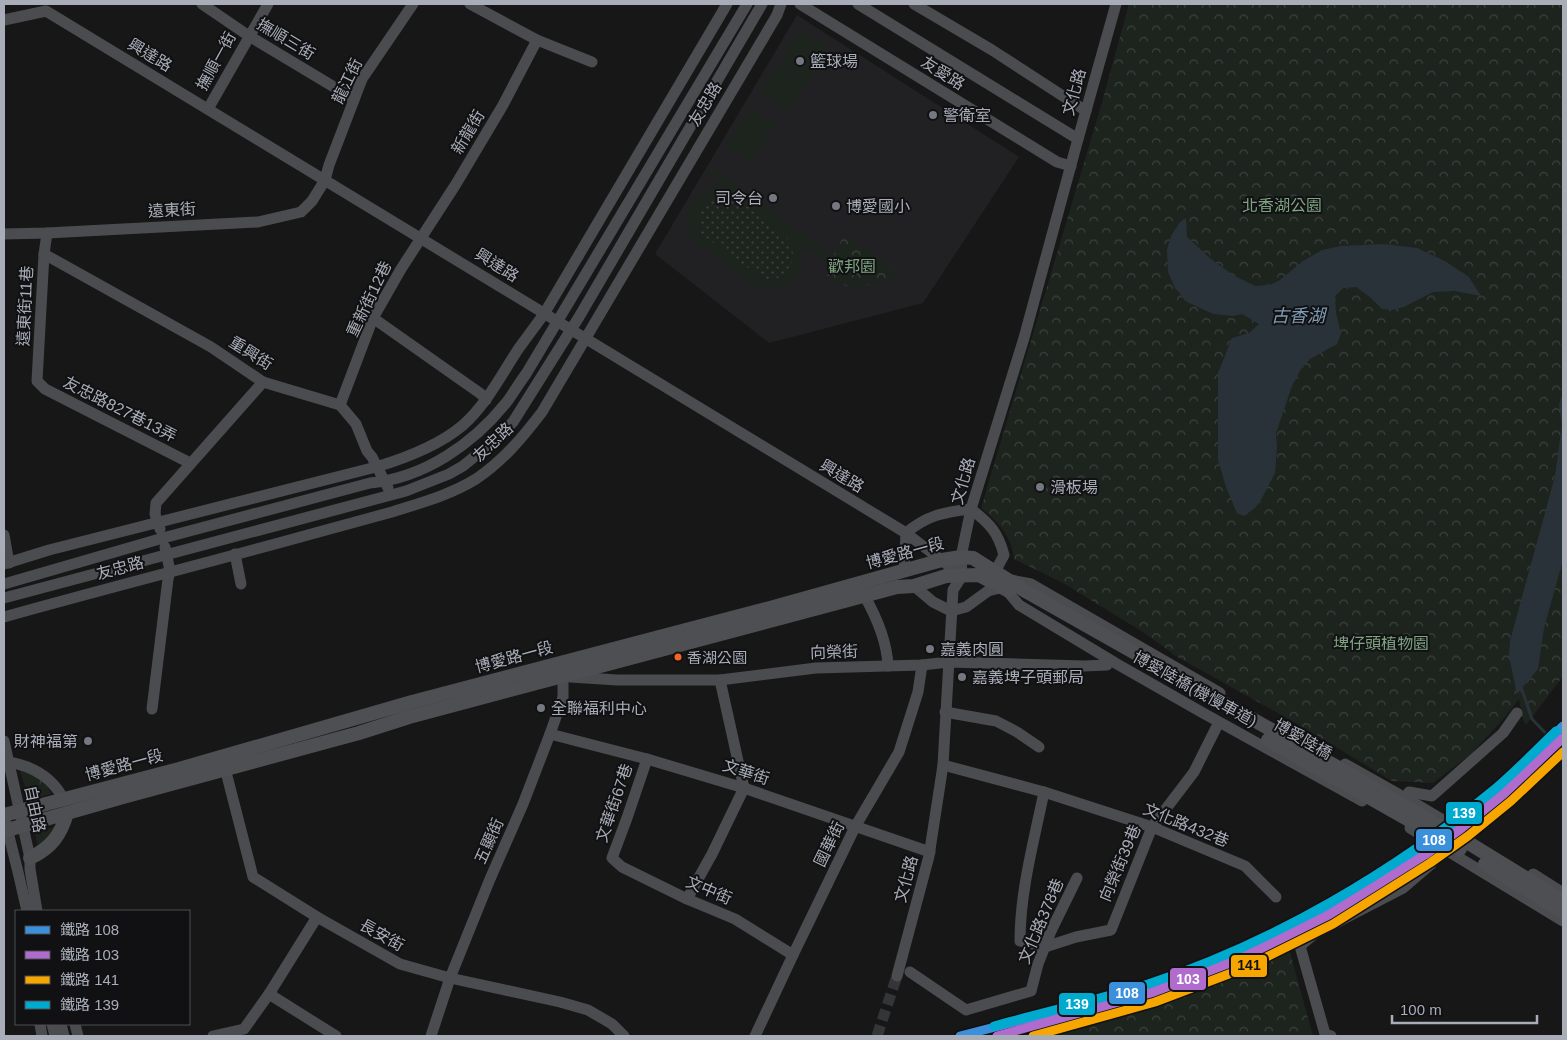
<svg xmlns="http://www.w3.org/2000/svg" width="1567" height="1040" viewBox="0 0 1567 1040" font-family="Arial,'Noto Sans TC',sans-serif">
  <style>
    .built { fill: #212123 }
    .grass { fill: url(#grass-dots) }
    .forest { fill: url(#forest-crowns) }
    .garden { fill: #1d241e; fill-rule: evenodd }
    .water { fill: #2a3239 }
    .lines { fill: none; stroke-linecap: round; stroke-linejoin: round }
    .stream { stroke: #2a3239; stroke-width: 3 }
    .minor-tunnel { stroke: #343537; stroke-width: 11; stroke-dasharray: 11 5.5; stroke-linecap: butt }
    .minor { stroke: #4b4c50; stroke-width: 11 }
    .major { stroke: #4d4f52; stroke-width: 14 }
    .rail-1-casing { stroke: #111113; stroke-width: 12 }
    .rail-2-casing { stroke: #111113; stroke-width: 12 }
    .rail-3-casing { stroke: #111113; stroke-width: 12 }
    .rail-4-casing { stroke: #111113; stroke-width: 12 }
    .rail-1 { stroke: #3a90db; stroke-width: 9 }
    .rail-2 { stroke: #b06ccc; stroke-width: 9 }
    .rail-3 { stroke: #f7a600; stroke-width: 9 }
    .rail-4 { stroke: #00a9ce; stroke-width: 9 }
    .poi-dot { fill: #757880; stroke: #111113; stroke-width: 2 }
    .bus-dot { fill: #f26522; stroke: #111113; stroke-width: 2 }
    .labels { text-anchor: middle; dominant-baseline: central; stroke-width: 4; stroke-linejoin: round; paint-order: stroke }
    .bus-label { font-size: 15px; fill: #a8adb8; stroke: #111113; text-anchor: start }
    .street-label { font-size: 16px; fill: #a8adb8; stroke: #111113 }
    .poi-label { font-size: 16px; fill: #a8adb8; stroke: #111113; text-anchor: start }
    .park-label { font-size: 16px; fill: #7fa381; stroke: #111113 }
    .water-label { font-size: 18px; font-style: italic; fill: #7f9bb3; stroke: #111113 }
    .line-badge { stroke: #111113; stroke-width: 2 }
    .badge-label { font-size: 14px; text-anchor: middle; font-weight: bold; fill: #fff }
    .pale-badge-label { font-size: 14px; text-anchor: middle; font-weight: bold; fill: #111 }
  </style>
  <defs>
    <pattern id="grass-dots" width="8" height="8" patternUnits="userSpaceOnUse" patternTransform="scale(1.25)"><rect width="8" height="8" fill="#1d241e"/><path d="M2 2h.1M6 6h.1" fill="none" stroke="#3b413d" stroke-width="1.8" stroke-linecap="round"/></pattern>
    <pattern id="forest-crowns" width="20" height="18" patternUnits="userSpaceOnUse" patternTransform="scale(1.25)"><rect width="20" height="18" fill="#1d241e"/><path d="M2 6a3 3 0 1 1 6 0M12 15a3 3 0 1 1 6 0" fill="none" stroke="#3b413d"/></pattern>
  </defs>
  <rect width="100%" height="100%" fill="#171717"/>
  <path class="built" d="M797,15l222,142 -96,146 -154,40 -114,-89z"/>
  <path class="grass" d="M724,195h10l57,46c6,22 -1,42 -28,38l-62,-45c-6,-23 -1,-35 23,-39z"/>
  <g class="forest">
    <path d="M1129,4h434v672l-37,49 -3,-5 -4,-21 -14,18 -33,36 -39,30 -41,-2 -91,-55 -129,-72 -1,-2 -28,-20 -80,-49 -49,-24c-2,-22 -16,-38 -33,-51l120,-402z"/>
    <path d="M844,235l59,40 -51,14 -28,-15z"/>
    <path d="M20,771c14,4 26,8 31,23l-22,5z"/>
    <path d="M59,825l-18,34 -6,-25z"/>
    <path d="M1288,945l25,91h-296l101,-24 76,-24z"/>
  </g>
  <g class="garden">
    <path d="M799,30l29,17 -39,64 -28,-17z"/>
    <path d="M750,108l25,16 -25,38 -24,-16z"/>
    <path d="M710,165l119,88 -5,7 -22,-15c0,7 1,15 0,21 -5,20 -26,24 -43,24l-72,-55c-2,-33 5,-40 35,-52l-17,-13zM724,195h10l57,46c6,22 -2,42 -28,38l-62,-45c-6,-23 -1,-35 23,-39z"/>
  </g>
  <g class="water">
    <path d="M1186,218l1,19 24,22 22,16 22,11 15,-1 10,-5 23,-19 19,-11 19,-4 43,-2 33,4 28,13 24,16 12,19 -26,-5 -22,1 -29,15 -12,3 -10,-1 -11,-11 -15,-11 -13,1 -8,8 1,17 5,21 -4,10 -27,15 -9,10 -9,17 -16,47 1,14 -2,26 -14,27 -6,8 -11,8 -7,-3 -11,-26 -8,-27v-87l14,-35 17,-5 10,-9 -17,-10 -9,2 -20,-2 -26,-12 -12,-14 -7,-16 -1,-22 4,-14 9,-14z"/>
    <path d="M1563,392v168l-19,68 -6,41 -21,25 -8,-38 1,-15 45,-165 7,-51 -3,-20z"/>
    <path d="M1558,737l5,5v21l-13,-13z"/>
  </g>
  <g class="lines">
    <path class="stream" d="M1521,687l11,32 24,25"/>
    <path class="minor-tunnel" d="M877,1036l20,-60"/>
    <g class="minor">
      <path d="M202,4l47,32 105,63"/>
      <path d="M470,4l67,36 55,22"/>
      <path d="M800,4l257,158 14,4"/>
      <path d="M858,4l220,135"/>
      <path d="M914,4l78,46 94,61"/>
      <path d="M4,20l42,-9 860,522 56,43"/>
      <path d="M208,109l60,-105"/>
      <path d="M47,233l-3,21 -7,127 8,8 145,74"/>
      <path d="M4,234l43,-1 211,-11 43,-10 11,-11 13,-21 4,-15 33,-86 51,-75"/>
      <path d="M44,254l167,93 52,35 77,23 16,19 11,27 5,6 16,31"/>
      <path d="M373,318l108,76 5,6"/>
      <path d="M340,405l33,-87 28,-49 55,-85 47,-79 34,-65"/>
      <path d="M160,529l-5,-15 1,-11 107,-121"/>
      <path d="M4,535l5,28"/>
      <path d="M235,554l6,30"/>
      <path d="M4,564l45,-14 327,-83c30,-9 62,-21 86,-41 25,-22 39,-51 57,-78 8,-11 17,-23 25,-34l183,-310"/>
      <path d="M904,571l2,-38c21,-18 39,-21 65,-24 19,15 27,23 33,46l-9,17"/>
      <path d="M1011,580l20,4 189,109"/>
      <path d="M4,584l159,-46 207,-55c54,-5 103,-39 136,-80 7,-9 13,-20 20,-29l221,-370"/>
      <path d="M914,586l19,16 18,9 15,-4 22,-16 16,-4 15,18 98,59 86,49 159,88"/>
      <path d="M864,595c12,21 23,47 24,71"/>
      <path d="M4,598l402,-107 43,-17 14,-8 32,-26 18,-18 66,-105 183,-313"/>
      <path d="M4,617c103,-29 207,-55 311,-84 26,-7 51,-14 77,-21 28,-9 58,-17 84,-33 27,-18 47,-42 66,-67l235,-397 4,-11"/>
      <path d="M570,677l47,3h103l96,-12 106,-3 27,-3 135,4 23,-1"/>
      <path d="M152,709l16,-130 2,-8 -5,-24"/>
      <path d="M945,712l51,9 21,11 22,15"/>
      <path d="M550,734l97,25 97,29 186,64"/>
      <path d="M4,741l26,117v11l7,42"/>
      <path d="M647,759l-20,59 -15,40 10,9 65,32 48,20 58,36"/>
      <path d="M8,762c25,4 45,16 56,38"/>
      <path d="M225,762v6l28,109 64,40 83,47 50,14 110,24 28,8 24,14 12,12"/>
      <path d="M1345,764l71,40 47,28"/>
      <path d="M943,765l101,27 108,35 93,39 31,31"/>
      <path d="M1044,792c-10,49 -24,99 -24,149l25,6 31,-10 35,-7 41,-103 42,-55 22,-44"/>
      <path d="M1409,792l23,4 71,-63 14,-20"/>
      <path d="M4,816l14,56 9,39"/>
      <path d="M1410,828l153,93"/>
      <path d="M1533,874l30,19"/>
      <path d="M687,899l25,-45 32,-66 -24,-108"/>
      <path d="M910,972l56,38 65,-19 7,-27 13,-33 26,-53"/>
      <path d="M897,976l32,-120 14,-91 10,-175 9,-14 -1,-19 10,-48 53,-171 54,-199 38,-135"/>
      <path d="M269,994l67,42"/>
      <path d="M40,1024l2,12"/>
      <path d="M52,1024l3,12"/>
      <path d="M61,1024l3,12"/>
      <path d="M75,1024l3,12"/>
      <path d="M213,1036l31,-7 25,-35 48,-77"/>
      <path d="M431,1036l19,-58 40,-99 33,-75 27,-70 13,-37v-21l4,-7"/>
      <path d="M755,1036l38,-81 62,-128 44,-75 19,-60 4,-27"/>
      <path d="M1331,1036l-6,-2 -25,-88 14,-12 89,-46 28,-24"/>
    </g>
    <g class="major">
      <path d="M1268,740l192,109"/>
      <path d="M4,815l175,-46 233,-67 358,-94 172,-48 19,-3 12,1 54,34 326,184 114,66 96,59"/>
      <path d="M4,831l119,-34 236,-64 50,-16 488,-130 17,-1 32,-10 33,-1 30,16"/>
      <path d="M30,858c21,-10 31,-23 37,-45"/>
      <path d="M1485,864l78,48"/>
    </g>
    <g class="rail-1-casing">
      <path id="rail-1" d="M960,1036l188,-48 86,-33 92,-45 91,-58 38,-28 45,-37 63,-61"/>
    </g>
    <g class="rail-2-casing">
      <path id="rail-2" d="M997,1036l154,-43 87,-33 91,-45 96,-60 37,-27 42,-34 59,-56"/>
    </g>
    <g class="rail-3-casing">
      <path id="rail-3" d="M1033,1036l122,-34 87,-33 91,-45 97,-61 38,-27 43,-35 52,-49"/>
    </g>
    <g class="rail-4-casing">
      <path id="rail-4" d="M994,1026c51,-14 103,-26 154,-42 125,-41 246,-112 348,-196 21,-18 40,-38 60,-57"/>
    </g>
    <use href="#rail-1" class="rail-1"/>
    <use href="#rail-2" class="rail-2"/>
    <use href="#rail-3" class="rail-3"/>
    <use href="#rail-4" class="rail-4"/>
  </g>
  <g class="poi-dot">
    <circle cx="800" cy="61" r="5"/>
    <circle cx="933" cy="115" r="5"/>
    <circle cx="773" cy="198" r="5"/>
    <circle cx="836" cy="206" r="5"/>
    <circle cx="1040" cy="487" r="5"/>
    <circle cx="930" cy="649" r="5"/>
    <circle cx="962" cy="677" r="5"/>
    <circle cx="541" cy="708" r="5"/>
    <circle cx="88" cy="741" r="5"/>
  </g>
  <circle class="bus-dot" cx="678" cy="657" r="4.5"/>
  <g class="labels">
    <g class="bus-label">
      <text x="687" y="657">香湖公園</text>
    </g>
    <g class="street-label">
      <text transform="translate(286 39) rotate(31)">撫順三街</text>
      <text transform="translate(150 55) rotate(31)">興達路</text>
      <text transform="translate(216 61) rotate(-61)">撫順一街</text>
      <text transform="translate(943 73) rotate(32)">友愛路</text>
      <text transform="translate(347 81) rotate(-64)">龍江街</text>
      <text transform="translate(1074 92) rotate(-75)">文化路</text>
      <text transform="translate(705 104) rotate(-59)">友忠路</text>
      <text transform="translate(468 132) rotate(-59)">新龍街</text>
      <text transform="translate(172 210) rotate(-3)">遠東街</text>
      <text transform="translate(497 265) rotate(32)">興達路</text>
      <text transform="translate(369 299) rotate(-64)">重新街12巷</text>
      <text transform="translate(25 306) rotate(-87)">遠東街11巷</text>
      <text transform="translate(251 353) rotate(32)">重興街</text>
      <text transform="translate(120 409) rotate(27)">友忠路827巷13弄</text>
      <text transform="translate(493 442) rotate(-43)">友忠路</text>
      <text transform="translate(842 476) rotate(31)">興達路</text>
      <text transform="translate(963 481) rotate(-74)">文化路</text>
      <text transform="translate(905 553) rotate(-15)">博愛路一段</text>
      <text transform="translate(120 568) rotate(-15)">友忠路</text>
      <text transform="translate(834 652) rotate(-2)">向榮街</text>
      <text transform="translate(514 657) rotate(-15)">博愛路一段</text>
      <text transform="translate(1195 689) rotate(29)">博愛陸橋(機慢車道)</text>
      <text transform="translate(1303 739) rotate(30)">博愛陸橋</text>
      <text transform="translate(124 765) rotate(-15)">博愛路一段</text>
      <text transform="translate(746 772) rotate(18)">文華街</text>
      <text transform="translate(614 803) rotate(-71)">文華街67巷</text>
      <text transform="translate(35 809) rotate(78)">自由路</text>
      <text transform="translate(1186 825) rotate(22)">文化路432巷</text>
      <text transform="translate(489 841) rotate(-66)">五顯街</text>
      <text transform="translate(829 844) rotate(-64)">國華街</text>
      <text transform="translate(1120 863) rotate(-67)">向榮街39巷</text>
      <text transform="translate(906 879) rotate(-75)">文化路</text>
      <text transform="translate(709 890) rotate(23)">文中街</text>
      <text transform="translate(1041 921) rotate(-67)">文化路378巷</text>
      <text transform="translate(382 935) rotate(29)">長安街</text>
    </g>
    <g class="poi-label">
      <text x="810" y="61">籃球場</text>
      <text x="943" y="115">警衛室</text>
      <text x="763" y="198" text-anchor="end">司令台</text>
      <text x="846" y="206">博愛國小</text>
      <text x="1050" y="487">滑板場</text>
      <text x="940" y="649">嘉義肉圓</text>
      <text x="972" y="677">嘉義埤子頭郵局</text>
      <text x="551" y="708">全聯福利中心</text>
      <text x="78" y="741" text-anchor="end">財神福第</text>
    </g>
    <g class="park-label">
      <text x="1282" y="205">北香湖公園</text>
      <text x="852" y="266">歡邦園</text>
      <text x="1381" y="643">埤仔頭植物園</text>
    </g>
    <g class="water-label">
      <text x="1298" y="316">古香湖</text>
    </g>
  </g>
  <g class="line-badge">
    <rect x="1445" y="801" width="38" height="24" rx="5" fill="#00a9ce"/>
    <rect x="1415" y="828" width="38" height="24" rx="5" fill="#3a90db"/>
    <rect x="1230" y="954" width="38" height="24" rx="5" fill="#f7a600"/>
    <rect x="1169" y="967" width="38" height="24" rx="5" fill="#b06ccc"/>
    <rect x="1108" y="981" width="38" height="24" rx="5" fill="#3a90db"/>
    <rect x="1058" y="992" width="38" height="24" rx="5" fill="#00a9ce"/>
  </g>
  <g class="badge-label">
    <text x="1464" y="818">139</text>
    <text x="1434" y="845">108</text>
    <text x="1188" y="984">103</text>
    <text x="1127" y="998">108</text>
    <text x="1077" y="1009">139</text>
  </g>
  <g class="pale-badge-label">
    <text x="1249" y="970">141</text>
  </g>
  <rect width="1567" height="1040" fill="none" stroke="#a8adb8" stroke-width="10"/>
  <rect x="15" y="910" width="175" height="115" fill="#111113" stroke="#4d4f55"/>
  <rect x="25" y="926" width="25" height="8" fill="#3a90db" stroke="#4d4f55"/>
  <text x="60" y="935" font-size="15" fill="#a8adb8">鐵路 108</text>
  <rect x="25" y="951" width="25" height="8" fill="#b06ccc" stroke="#4d4f55"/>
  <text x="60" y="960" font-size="15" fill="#a8adb8">鐵路 103</text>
  <rect x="25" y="976" width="25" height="8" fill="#f7a600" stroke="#4d4f55"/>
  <text x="60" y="985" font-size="15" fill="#a8adb8">鐵路 141</text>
  <rect x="25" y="1001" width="25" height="8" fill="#00a9ce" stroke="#4d4f55"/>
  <text x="60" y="1010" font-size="15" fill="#a8adb8">鐵路 139</text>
  <path d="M1392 1015v8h145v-8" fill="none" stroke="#a8adb8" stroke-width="2.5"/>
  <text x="1400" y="1015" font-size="15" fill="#a8adb8" stroke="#111113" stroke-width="4" paint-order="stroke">100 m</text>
</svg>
